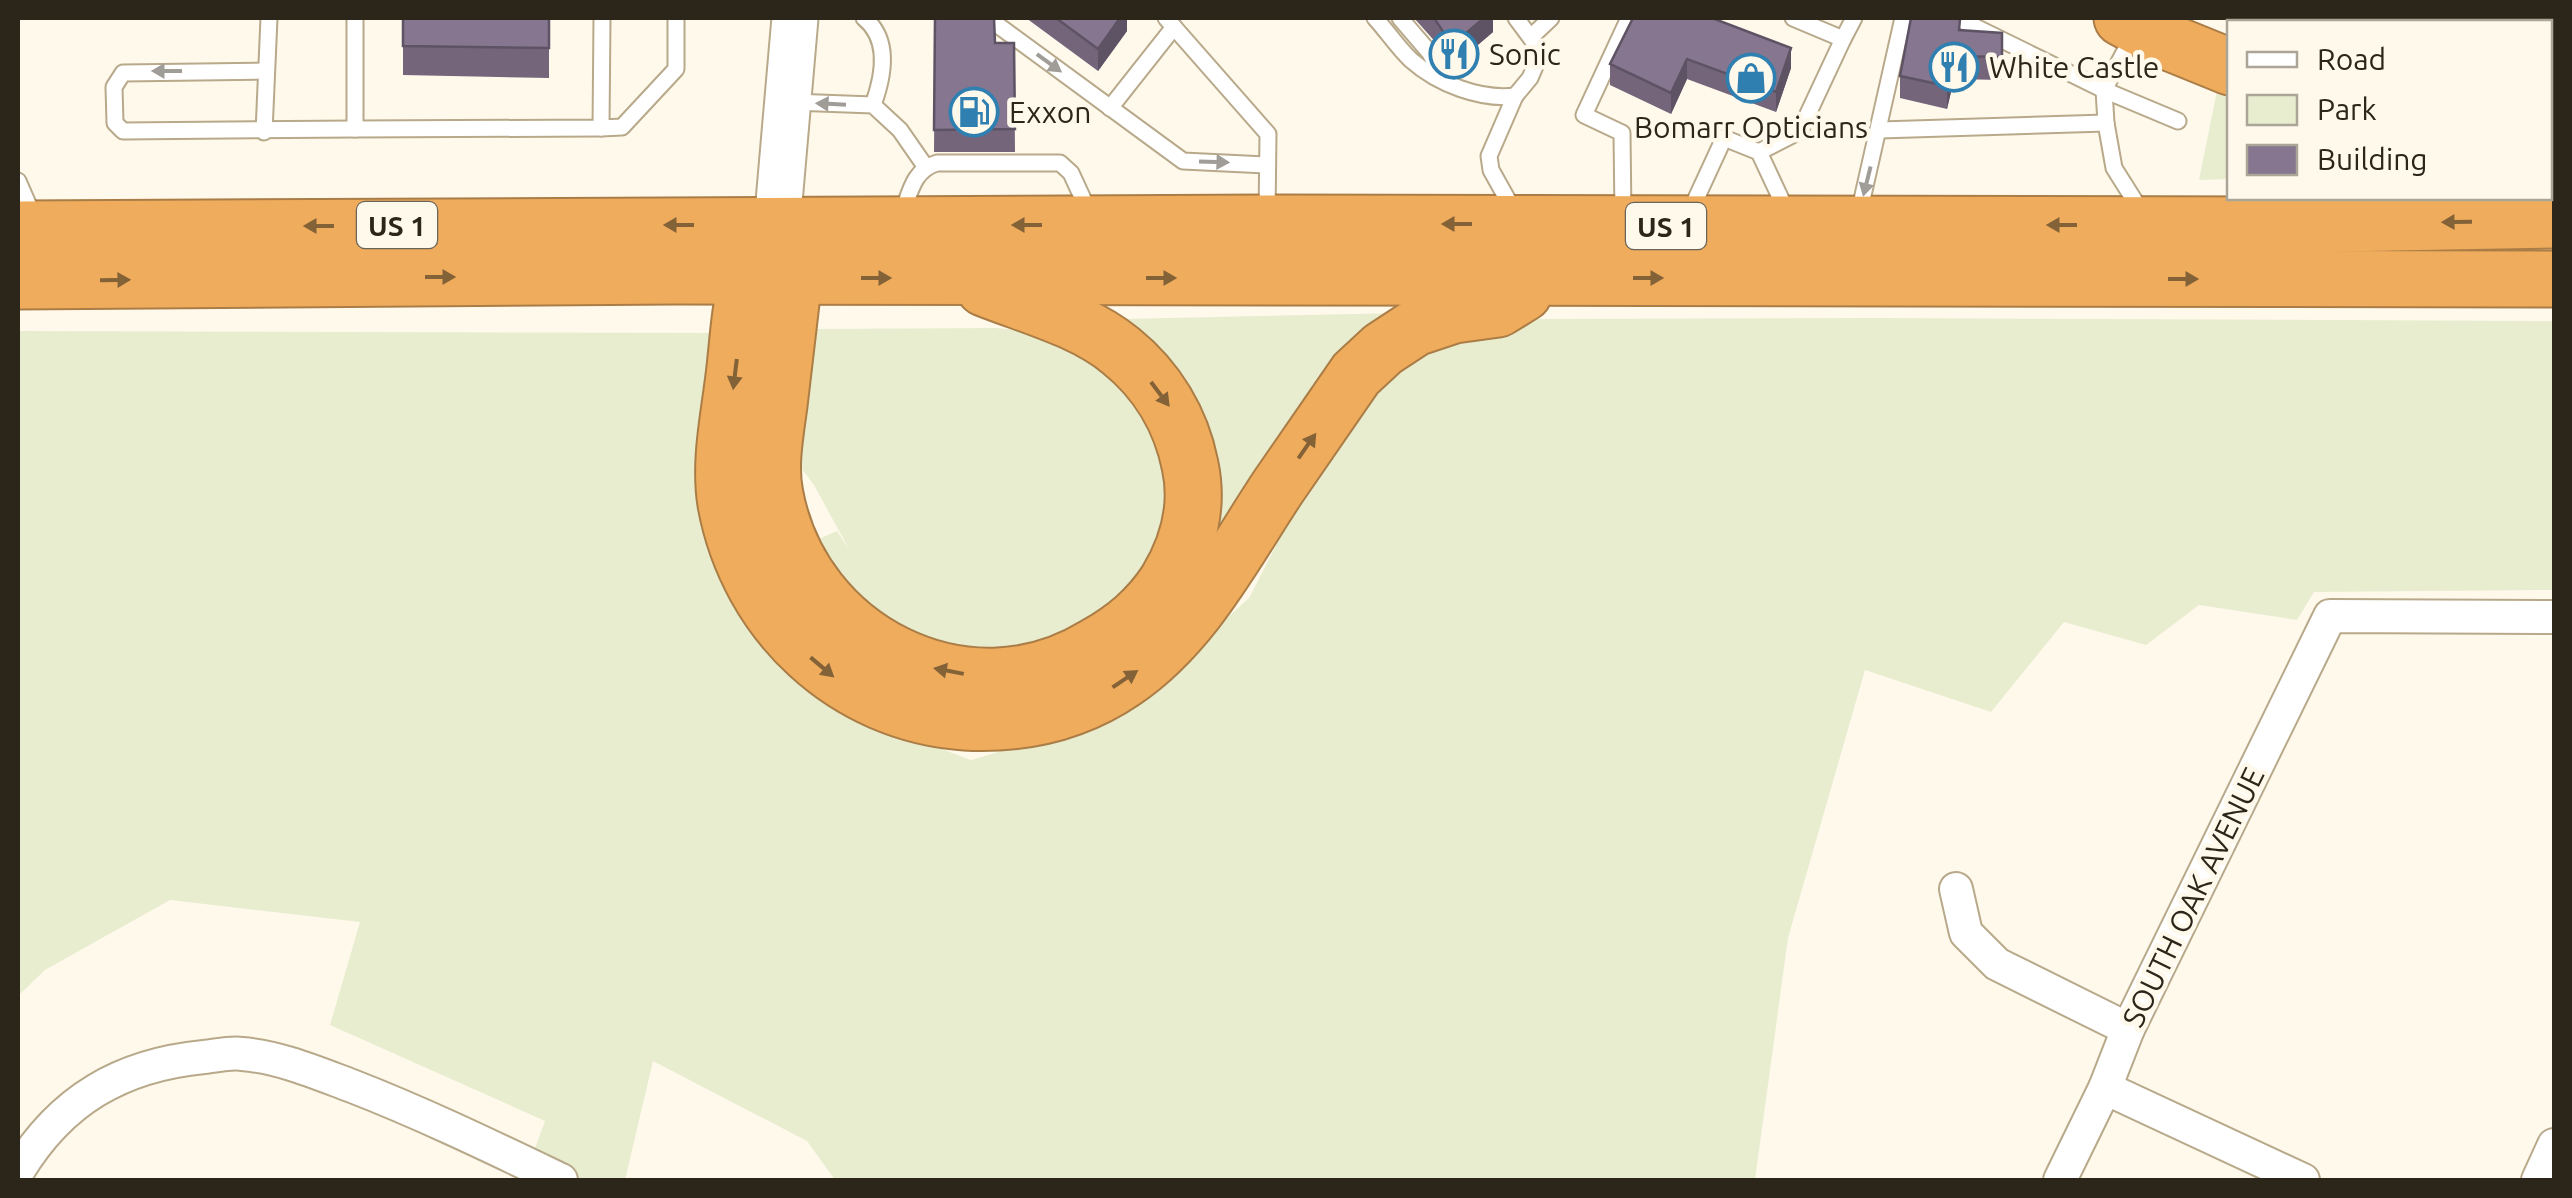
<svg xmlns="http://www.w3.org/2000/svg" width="2572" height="1198" viewBox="0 0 2572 1198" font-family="Ubuntu,sans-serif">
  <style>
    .green { fill: #e8edd0 }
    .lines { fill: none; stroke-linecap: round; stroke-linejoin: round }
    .lane-casing { stroke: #b8a98a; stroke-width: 19 }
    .street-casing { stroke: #b8a98a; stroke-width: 36 }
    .secondary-casing { stroke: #b8a98a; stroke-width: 49 }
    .highway-casing { stroke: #ab7d46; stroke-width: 59 }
    .lane { stroke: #fff; stroke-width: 15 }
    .street { stroke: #fff; stroke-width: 32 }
    .secondary { stroke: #fff; stroke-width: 45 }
    .highway { stroke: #efac5d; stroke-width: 55 }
    .wall { fill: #74657b }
    .shaded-wall { fill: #5e5364 }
    .building { fill: #87768f; stroke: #5e5364; stroke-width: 2.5 }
    .oneway { fill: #a09d98 }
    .oneway2 { fill: #846238 }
    .labels { text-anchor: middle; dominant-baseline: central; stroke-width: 9; stroke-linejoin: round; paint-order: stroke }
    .shield { fill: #fff9ec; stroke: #6b6559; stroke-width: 2.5 }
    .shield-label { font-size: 28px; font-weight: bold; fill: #2c261a }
    .poi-label { font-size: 30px; fill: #2c261a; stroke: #fff9ec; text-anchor: start }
    .street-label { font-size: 30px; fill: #2c261a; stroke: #fff9ec }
  </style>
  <rect width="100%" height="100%" fill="#fff9ec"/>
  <g class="green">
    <path d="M2219,81l10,5v93l-30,1z"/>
    <path d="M1401,313l-212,272 19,-72 -86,-194z"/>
    <path d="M1878,318l676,3v269l-240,2 -17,28 -98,-15 -53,40 -82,-23 -73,90 -126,-42 -77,268 -33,242h-920l-28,-39 -154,-80 -28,119h-102l22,-59 -215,-96 30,-103 -190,-22 -125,70 -27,26v-665l698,2 -14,69 -5,99 33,101 95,103 146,55 146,-43 132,-119 70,-136 42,-66 73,-64 69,-13z"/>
    <path d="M996,328l43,4 98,56 42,111 -20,60 -39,50 -97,44 -105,-9 -57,-33 -47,-70 23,-10 13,20 -36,-66 -15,-20 14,-136z"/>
  </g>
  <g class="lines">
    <g class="lane-casing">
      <g id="lane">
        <path d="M355,18v111l246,-1 1,-110"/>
        <path d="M864,18c26,21 20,57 9,87"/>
        <path d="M988,18l195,143 83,4"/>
        <path d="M1166,18l102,116 -1,81"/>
        <path d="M1375,18c12,13 23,30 36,42 27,24 69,40 104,36"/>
        <path d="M1400,18l30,35 13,27"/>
        <path d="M1793,18l50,21 11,-21"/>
        <path d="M1957,18l147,72 74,31"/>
        <path d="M2339,22l2,-4"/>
        <path d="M2134,34l-30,56 2,33 8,45 29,46"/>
        <path d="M1532,36l19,-18"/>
        <path d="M265,71l-142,2 -9,14 1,36 8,8 232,-2"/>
        <path d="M792,102l81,3 27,25 25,36"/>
        <path d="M1110,108l64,-81"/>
        <path d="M601,128l21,-1 54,-58v-51"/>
        <path d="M1880,130l226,-7"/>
        <path d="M264,132l5,-114"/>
        <path d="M1759,152l41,-21 43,-92"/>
        <path d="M18,181l17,39"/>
        <path d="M1515,213l-24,-43 -2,-14 26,-60 15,-18 6,-14v-19l-20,-27"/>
        <path d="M1859,213l44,-195"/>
        <path d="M902,214c8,-21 11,-44 35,-51h123l11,10 18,39"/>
        <path d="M1689,214l35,-76 35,14 28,60"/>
        <path d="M1623,216l-1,-83 -38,-18 45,-97"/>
      </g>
    </g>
    <g class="street-casing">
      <g id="street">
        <path d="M1956,889l10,44 31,31 131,65"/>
        <path d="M2105,1088l198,92"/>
        <path d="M18,1171c43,-71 103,-106 186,-114 12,-1 26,-5 38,-3 38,3 75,19 110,32 72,28 140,61 209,94"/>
        <path d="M2060,1180l45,-92 23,-59 202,-413 224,1"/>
        <path d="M2538,1180l16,-35"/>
      </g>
    </g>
    <g class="secondary-casing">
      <path id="secondary" d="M788,258l-11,-33 18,-207"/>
    </g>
    <g class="highway-casing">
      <g id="highway">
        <path d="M2122,18l39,21 69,28"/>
        <path d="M2550,168l4,2"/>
        <path d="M18,229l1249,-6 1014,2 273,-5"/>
        <path d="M766,245c-6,11 -15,22 -18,34 -9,30 -10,66 -14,97 -5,42 -15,86 -8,128 22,119 119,210 239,218 56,3 111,-9 158,-41 70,-47 110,-126 155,-194 26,-38 52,-75 78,-113l27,-25 32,-21 39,-13 44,-6 26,-16"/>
        <path d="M794,277c-5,43 -10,86 -15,128 -4,30 -10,61 -4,90 27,145 191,230 320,151 30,-17 53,-36 72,-65 21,-35 32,-75 23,-116 -9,-45 -33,-85 -69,-114 -37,-31 -92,-45 -137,-63"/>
        <path d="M18,281l657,-5 1879,3"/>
      </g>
    </g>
    <use href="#lane" class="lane"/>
    <use href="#street" class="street"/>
    <use href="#secondary" class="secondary"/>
    <use href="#highway" class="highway"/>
  </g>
  <g class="wall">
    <path d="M403,18h146v60l-146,-3z"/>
    <path d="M935,18l60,25h19l1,109h-81z"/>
    <path d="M1026,18h101v13l-29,40z"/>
    <path d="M1414,18h79v14l-41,35 -13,-21z"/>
    <path d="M1715,18l76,50 -15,44 -89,-33 -16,35 -61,-29v-21z"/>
    <path d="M2513,18h41v28l-4,-1v-23h-37z"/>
    <path d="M1960,30l42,3v47l-48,-1 -7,30 -47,-11v-22z"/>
  </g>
  <g class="shaded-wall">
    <path d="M1120,18h7v13l-29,40v-22z"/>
    <path d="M1484,18h9v14l-41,35v-22z"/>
    <path d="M1791,48v20l-15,44v-20z"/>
    <path d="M1954,56v23l-7,30v-23z"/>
    <path d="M1687,59v20l-16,35v-21z"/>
  </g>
  <g class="building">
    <path d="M403,18h146v30l-146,-2z"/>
    <path d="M935,18h59l1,25h19l1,86 -81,1z"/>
    <path d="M1056,18h64l-22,31z"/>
    <path d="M1434,18h50l-32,27z"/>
    <path d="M1633,18h79l79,30 -15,44 -89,-33 -16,34 -61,-29z"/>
    <path d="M1911,18h41l8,1 -1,11 43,3v24l-48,-1 -7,30 -47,-10z"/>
  </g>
  <defs><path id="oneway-solid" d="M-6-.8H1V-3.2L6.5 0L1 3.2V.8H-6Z" transform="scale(2.5)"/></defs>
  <g class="oneway">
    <use href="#oneway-solid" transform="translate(1049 63) rotate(36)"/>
    <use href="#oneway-solid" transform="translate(167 71) rotate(180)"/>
    <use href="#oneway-solid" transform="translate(831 104) rotate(-177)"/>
    <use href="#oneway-solid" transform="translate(1214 162) rotate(2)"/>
    <use href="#oneway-solid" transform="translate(1867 181) rotate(104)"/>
  </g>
  <g class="oneway2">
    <use href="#oneway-solid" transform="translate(2457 222) rotate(179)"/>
    <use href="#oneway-solid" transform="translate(1457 224) rotate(-180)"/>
    <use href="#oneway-solid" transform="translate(679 225) rotate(180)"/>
    <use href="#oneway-solid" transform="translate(1027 225) rotate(180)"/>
    <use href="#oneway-solid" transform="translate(2062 225) rotate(180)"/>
    <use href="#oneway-solid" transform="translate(319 226) rotate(180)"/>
    <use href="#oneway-solid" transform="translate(440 277)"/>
    <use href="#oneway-solid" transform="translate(876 278)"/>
    <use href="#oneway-solid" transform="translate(1161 278)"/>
    <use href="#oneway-solid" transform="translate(1648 278)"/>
    <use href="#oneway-solid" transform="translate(2183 279)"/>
    <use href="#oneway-solid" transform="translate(115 280) rotate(-1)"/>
    <use href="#oneway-solid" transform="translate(735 374) rotate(97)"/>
    <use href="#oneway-solid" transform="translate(1160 394) rotate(53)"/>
    <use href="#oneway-solid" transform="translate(1307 446) rotate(-55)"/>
    <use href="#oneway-solid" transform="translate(822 667) rotate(40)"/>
    <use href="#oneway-solid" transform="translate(949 671) rotate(-169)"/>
    <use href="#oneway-solid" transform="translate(1125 679) rotate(-34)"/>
  </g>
  <defs>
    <g id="restaurant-ring" transform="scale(2.5)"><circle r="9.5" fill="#fff9ec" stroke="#2f7fb1" stroke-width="1.5"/><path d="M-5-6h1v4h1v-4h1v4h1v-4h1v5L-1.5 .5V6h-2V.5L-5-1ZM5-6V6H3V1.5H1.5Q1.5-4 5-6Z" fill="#2f7fb1"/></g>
    <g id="shop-ring" transform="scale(2.5)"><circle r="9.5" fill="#fff9ec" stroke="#2f7fb1" stroke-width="1.5"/><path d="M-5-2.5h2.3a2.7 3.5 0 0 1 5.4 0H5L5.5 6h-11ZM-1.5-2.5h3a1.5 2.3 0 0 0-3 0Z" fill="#2f7fb1"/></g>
    <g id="fuel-ring" transform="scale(2.5)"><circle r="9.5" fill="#fff9ec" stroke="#2f7fb1" stroke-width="1.5"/><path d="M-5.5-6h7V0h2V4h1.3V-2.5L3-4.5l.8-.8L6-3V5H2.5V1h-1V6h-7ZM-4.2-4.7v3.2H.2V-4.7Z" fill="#2f7fb1"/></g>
  </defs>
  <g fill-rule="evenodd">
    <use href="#restaurant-ring" x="1454" y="54"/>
    <use href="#restaurant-ring" x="1954" y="67"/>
    <use href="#shop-ring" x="1751" y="78"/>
    <use href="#fuel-ring" x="974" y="112"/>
  </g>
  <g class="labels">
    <g class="shield">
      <rect x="357" y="202" width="80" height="46" rx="8"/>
      <rect x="1626" y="203" width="80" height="46" rx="8"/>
    </g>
    <g class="shield-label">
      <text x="397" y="225">US 1</text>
      <text x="1666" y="226">US 1</text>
    </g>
    <g class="poi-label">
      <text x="1489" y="54">Sonic</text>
      <text x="1989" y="67">White Castle</text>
      <text x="1009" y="112">Exxon</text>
      <text x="1751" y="127" text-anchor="middle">Bomarr Opticians</text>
    </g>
    <g class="street-label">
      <text transform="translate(2193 897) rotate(-64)">SOUTH OAK AVENUE</text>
    </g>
  </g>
  <rect width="2572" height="1198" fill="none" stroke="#2c261a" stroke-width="40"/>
  <rect x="2227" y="20" width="325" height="180" fill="#fff9ec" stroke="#aba598" stroke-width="2.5"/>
  <rect x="2247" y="52" width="50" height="15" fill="#ffffff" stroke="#aba598" stroke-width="2.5"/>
  <text x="2317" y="70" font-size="30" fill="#2c261a">Road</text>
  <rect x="2247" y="95" width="50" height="30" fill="#e8edd0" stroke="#aba598" stroke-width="2.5"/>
  <text x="2317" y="120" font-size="30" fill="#2c261a">Park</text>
  <rect x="2247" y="145" width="50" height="30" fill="#87768f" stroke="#aba598" stroke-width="2.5"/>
  <text x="2317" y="170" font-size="30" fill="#2c261a">Building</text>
</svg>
